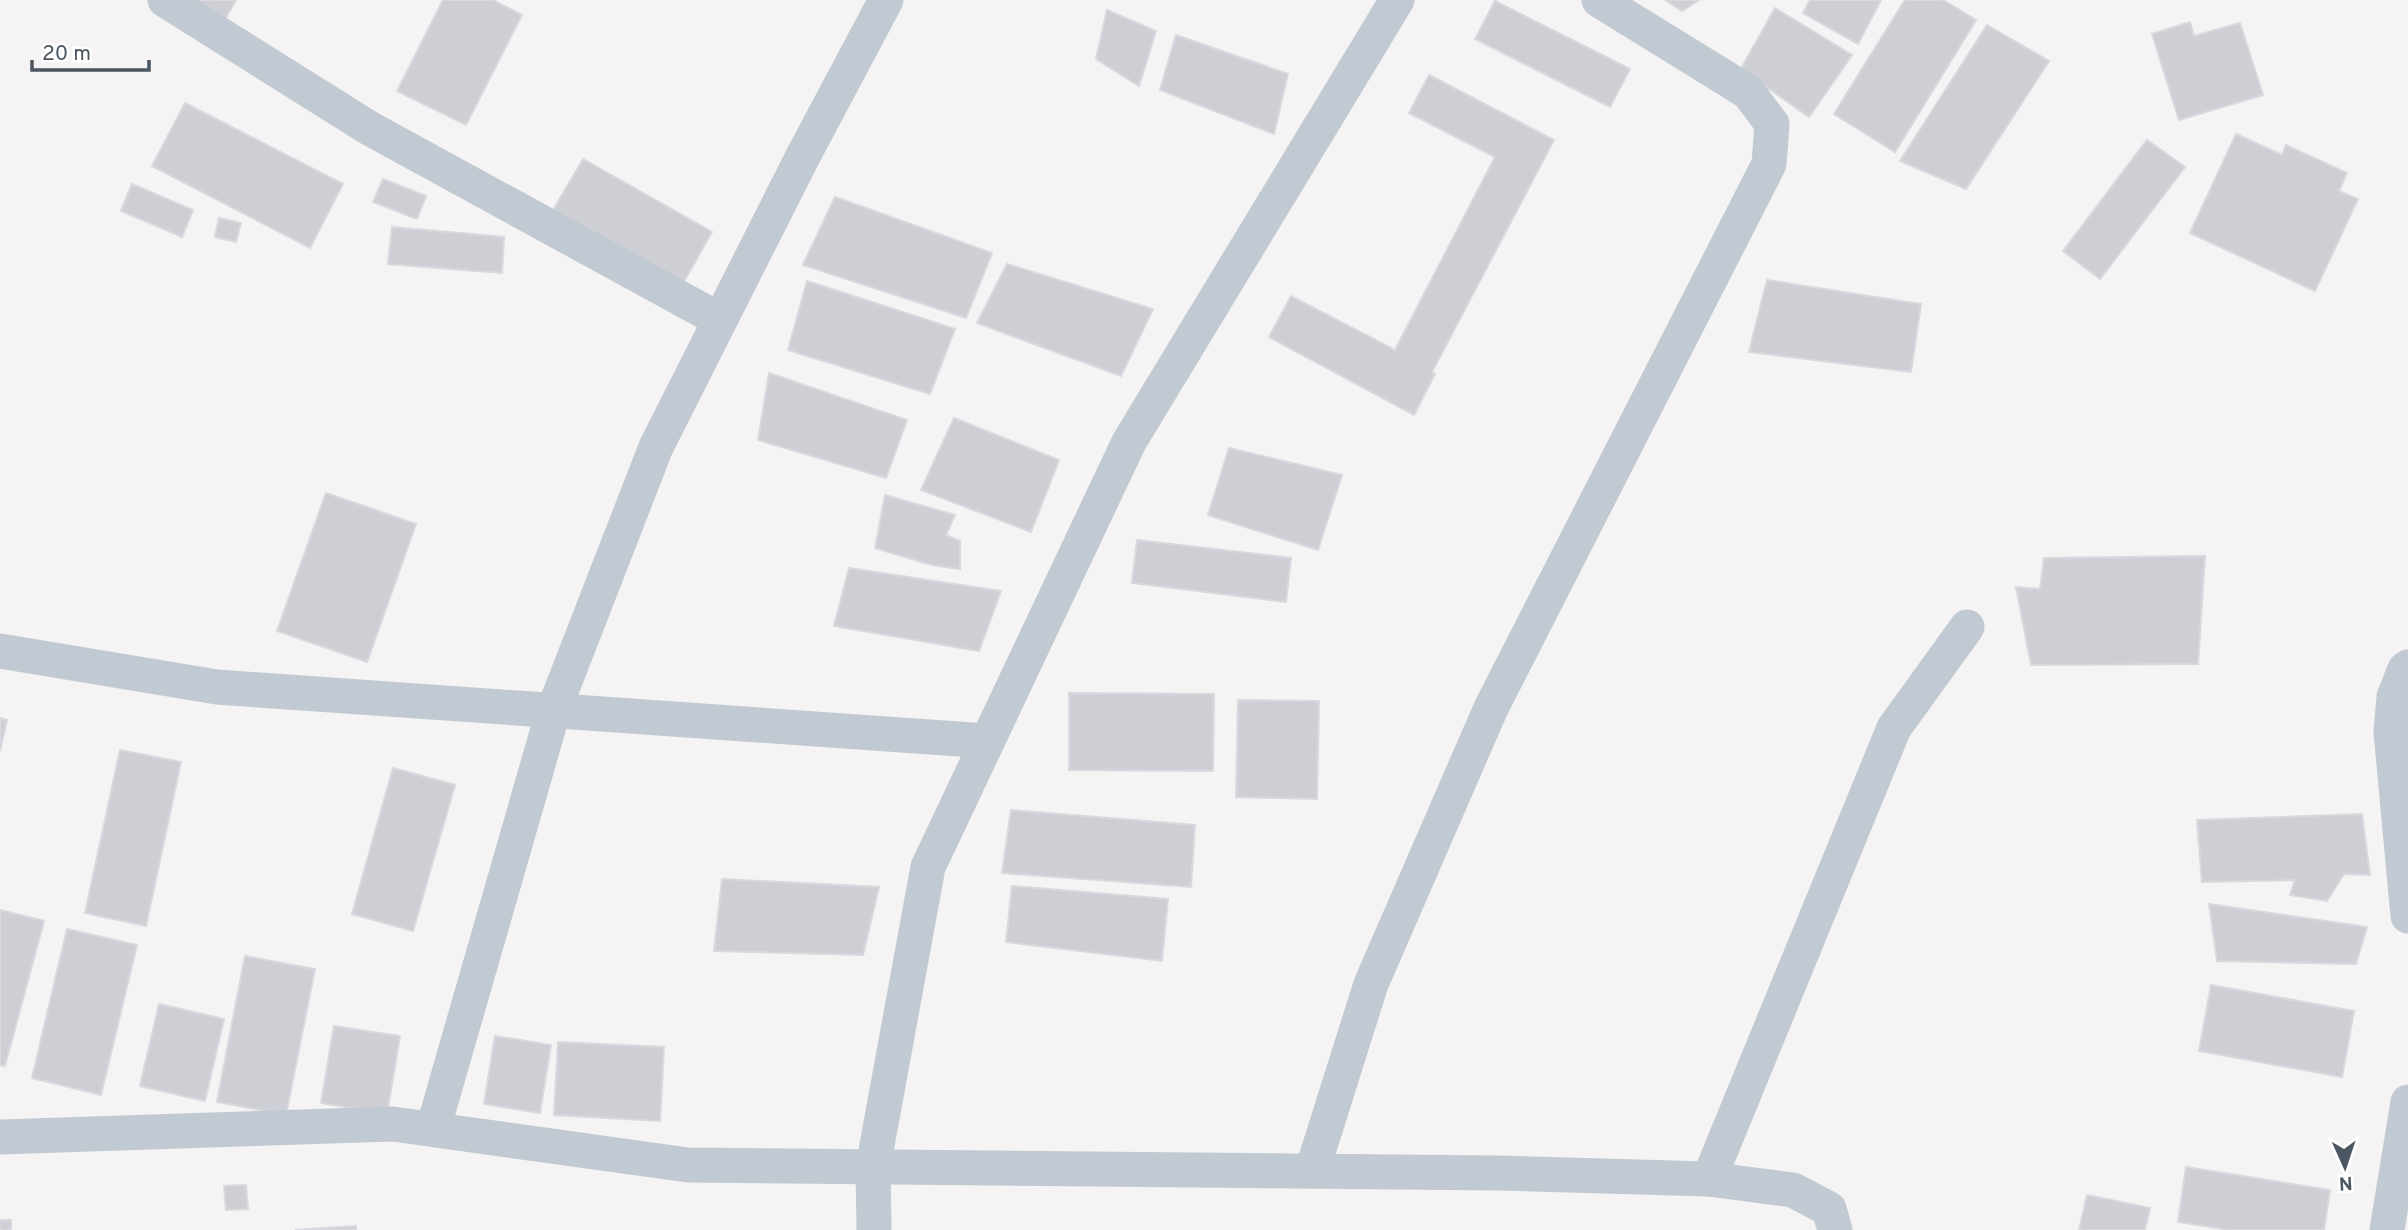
<svg xmlns="http://www.w3.org/2000/svg" width="2408" height="1230" viewBox="0 0 2408 1230" font-family="Overpass,sans-serif">
  <style>
    .building { fill: #cdcfd5; stroke: #d7d9de; stroke-width: 2 }
    .lines { fill: none; stroke-linecap: round; stroke-linejoin: round }
    .street { stroke: #c1cad2; stroke-width: 35 }
  </style>
  <rect width="100%" height="100%" fill="#f5f3f3"/>
  <g class="building">
    <path d="M189,0h47l-12,21z"/>
    <path d="M443,0h50l29,15 -56,110 -69,-34z"/>
    <path d="M1665,0h34l-17,11z"/>
    <path d="M1810,0h71l-23,44 -55,-31z"/>
    <path d="M1905,0h38l33,20 -81,132 -61,-38z"/>
    <path d="M1495,1l135,68 -20,38 -135,-68z"/>
    <path d="M1775,8l77,47 -43,62 -68,-48z"/>
    <path d="M1107,10l49,21 -17,55 -43,-27z"/>
    <path d="M2190,22l4,14 46,-13 23,72 -84,25 -27,-86z"/>
    <path d="M1987,25l62,36 -83,128 -66,-28z"/>
    <path d="M1176,35l112,39 -14,60 -114,-44z"/>
    <path d="M1429,75l125,65 -122,232 3,2 -21,41 -145,-78 22,-41 104,54 100,-193 -86,-44z"/>
    <path d="M185,103l158,81 -33,64 -158,-82z"/>
    <path d="M2236,134l46,21 4,-10 61,28 -8,18 19,8 -43,92 -125,-58z"/>
    <path d="M2147,140l38,27 -85,112 -37,-28z"/>
    <path d="M583,159l129,73 -30,53 -130,-73z"/>
    <path d="M383,179l43,17 -9,23 -44,-17z"/>
    <path d="M132,184l61,26 -11,27 -61,-26z"/>
    <path d="M835,197l157,56 -26,65 -163,-53z"/>
    <path d="M219,218l22,5 -5,19 -21,-5z"/>
    <path d="M392,227l112,10 -2,36 -114,-9z"/>
    <path d="M1007,264l146,45 -32,67 -144,-53z"/>
    <path d="M1767,280l154,24 -10,68 -162,-20z"/>
    <path d="M807,281l148,48 -25,65 -142,-44z"/>
    <path d="M769,373l138,47 -21,58 -128,-38z"/>
    <path d="M954,418l105,42 -28,72 -110,-42z"/>
    <path d="M1229,448l113,27 -24,75 -110,-35z"/>
    <path d="M326,493l90,31 -49,138 -90,-31z"/>
    <path d="M885,495l70,20 -9,20 14,6v28l-28,-4 -57,-17z"/>
    <path d="M1137,540l154,18 -5,44 -154,-19z"/>
    <path d="M2205,556l-7,108 -167,1 -15,-78 24,2 4,-31z"/>
    <path d="M849,568l152,23 -22,60 -145,-25z"/>
    <path d="M1069,693l145,1 -1,77 -144,-1z"/>
    <path d="M1238,700l81,1 -2,98 -81,-2z"/>
    <path d="M0,718l7,2 -7,31z"/>
    <path d="M120,750l61,12 -35,164 -61,-13z"/>
    <path d="M393,768l62,17 -42,146 -61,-17z"/>
    <path d="M1011,810l184,15 -4,62 -189,-14z"/>
    <path d="M2362,814l8,61 -26,-1 -17,27 -37,-6 5,-15 -93,2 -5,-62z"/>
    <path d="M722,879l157,8 -16,68 -149,-4z"/>
    <path d="M1012,886l156,13 -6,62 -156,-19z"/>
    <path d="M2209,904l158,23 -11,37 -139,-3z"/>
    <path d="M0,910l44,11 -39,145 -5,-1z"/>
    <path d="M67,929l70,16 -36,150 -69,-17z"/>
    <path d="M245,956l70,13 -29,146 -69,-13z"/>
    <path d="M2211,985l143,26 -12,66 -143,-26z"/>
    <path d="M159,1004l65,15 -19,82 -65,-15z"/>
    <path d="M334,1026l66,10 -13,78 -66,-11z"/>
    <path d="M495,1036l56,9 -11,68 -56,-9z"/>
    <path d="M558,1042l106,5 -4,74 -106,-6z"/>
    <path d="M2186,1167l144,23 -6,40h-94l-52,-8z"/>
    <path d="M246,1185l2,24 -22,1 -2,-24z"/>
    <path d="M2087,1195l63,13 -5,22h-66z"/>
    <rect x="0" y="1220" width="11" height="10"/>
    <path d="M356,1226v4h-61z"/>
  </g>
  <g class="lines">
    <g class="street">
      <path d="M165,0l204,128 351,192"/>
      <path d="M0,651l217,36 770,54"/>
      <path d="M2408,667l-3,2 -11,28 -3,35 17,184"/>
      <path d="M433,1129l120,-417 103,-265 146,-289 84,-158"/>
      <path d="M0,1137l393,-13 295,41 810,8 211,6 84,11 36,19 6,21"/>
      <path d="M1312,1171l59,-187 120,-276 278,-544 3,-40 -24,-32 -149,-92"/>
      <path d="M1709,1179l185,-451 73,-101"/>
      <path d="M874,1230l-1,-63 55,-300 201,-425 268,-442"/>
      <path d="M2387,1230l21,-128"/>
    </g>
  </g>
  <g transform="translate(2345 1167) rotate(177)" stroke="#ffffff" stroke-width="5" paint-order="stroke">
  <path d="M0-5L12 26L0 18L-12 26Z" fill="#4a5661"/>
  <text y="-10" font-size="19" font-weight="bold" text-anchor="middle" fill="#4a5661">N</text>
  </g>
  <path d="M32 60v10h117v-10" fill="none" stroke="#4a5661" stroke-width="3.5"/>
  <text x="42" y="60" font-size="21" fill="#4a5661" stroke="#ffffff" stroke-width="5" paint-order="stroke">20 m</text>
</svg>
